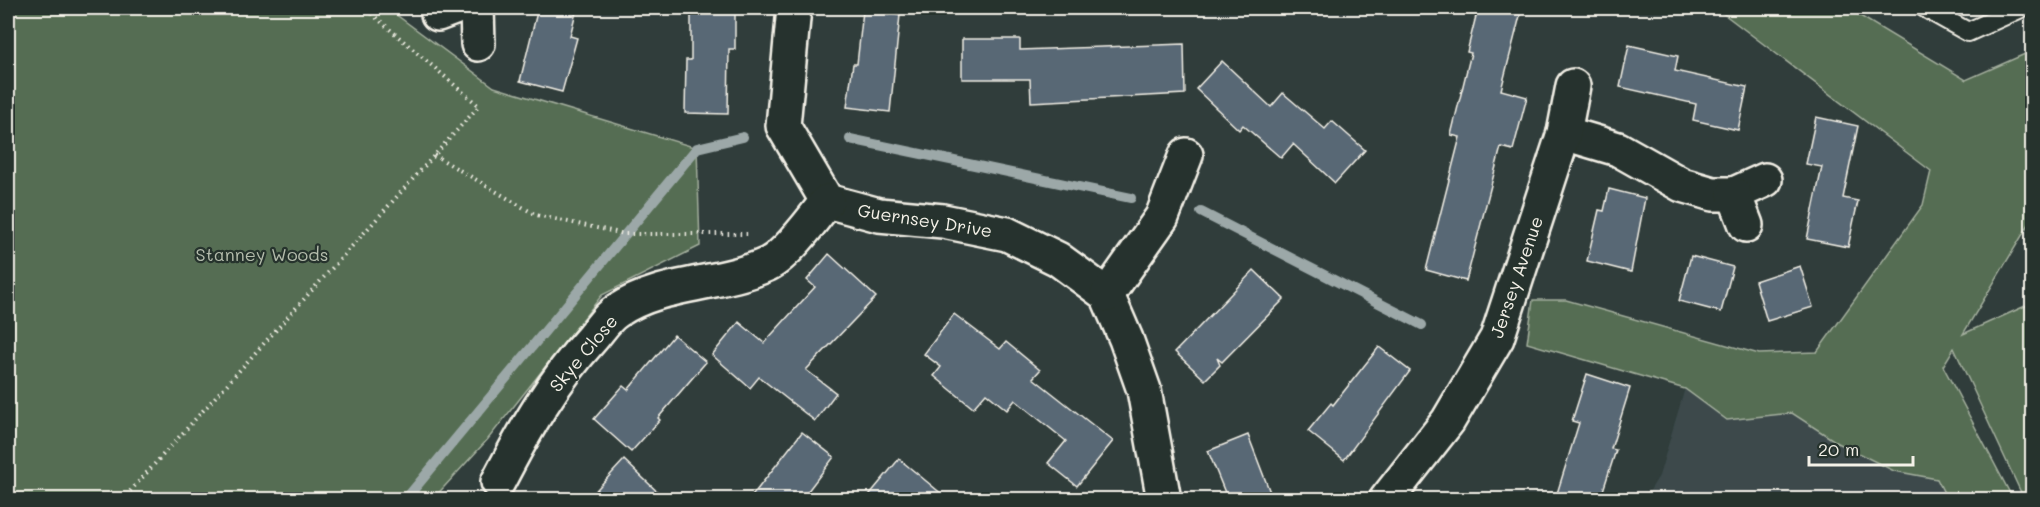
<svg xmlns="http://www.w3.org/2000/svg" width="2040" height="507" viewBox="0 0 2040 507" font-family="Mali,sans-serif">
  <style>
    .built { fill: #3c4a4c }
    .green { fill: #556d53; stroke: #a4af9e; stroke-width: 1.5 }
    .lines { fill: none; stroke-linecap: round; stroke-linejoin: round }
    .stream { stroke: #9ca8a8; stroke-width: 10 }
    .building { fill: #586774; stroke: #f4f1e8; stroke-width: 1.5 }
    .service-casing { stroke: #f4f1e8; stroke-width: 22 }
    .minor-casing { stroke: #f4f1e8; stroke-width: 38 }
    .path { stroke: #f4f1e8; stroke-width: 4; stroke-dasharray: 1.5 4.5; stroke-linecap: butt }
    .service { stroke: #26332d; stroke-width: 18 }
    .minor { stroke: #26332d; stroke-width: 33 }
    .labels { text-anchor: middle; dominant-baseline: central; stroke-width: 4.5; stroke-linejoin: round; paint-order: stroke }
    .street-label { font-size: 18px; fill: #f4f1e8; stroke: #26332d }
    .park-label { font-size: 18px; fill: #b4bcac; stroke: #26332d }
  </style>
  <rect width="100%" height="100%" fill="#303d3b"/>
  <filter id="ink" filterUnits="userSpaceOnUse"><feTurbulence type="fractalNoise" baseFrequency=".0167" numOctaves="2"/><feDisplacementMap in="SourceGraphic" scale="12" xChannelSelector="R" yChannelSelector="G"/><feConvolveMatrix kernelMatrix="1 2 1 2 8 2 1 2 1" color-interpolation-filters="sRGB"/></filter>
  <g filter="url(#ink)">
    <path class="built" d="M1696,351l283,149h-335l15,-24z"/>
    <g class="green">
      <path d="M8,8h379l107,79 203,61 3,98 -98,49 -114,144 -55,60h-425z"/>
      <path d="M1716,8h131l119,72 66,-29v168l-69,115 69,-31v196h-8l-70,-151 -11,18 70,133h-66l-10,-20 -43,-8 -56,-28 -46,-30 -65,7 -42,-31 -158,-46 6,-43h33l193,54 58,-2 106,-147 8,-34z"/>
    </g>
    <g class="lines">
      <g class="stream">
        <path d="M850,139l281,59"/>
        <path d="M1201,212l221,113"/>
        <path d="M405,500l292,-352 46,-11"/>
      </g>
    </g>
    <g class="building">
      <path d="M538,8h39l-7,28 7,2 -15,54 -42,-11z"/>
      <path d="M691,8h44v41h-6l-1,65 -43,-1 1,-53h5z"/>
      <path d="M1478,8h44l-21,82 26,7 -14,53 -12,-3 -35,134 -40,-11 34,-133 -9,-2 20,-82 -4,-1z"/>
      <path d="M863,11l37,4 -10,97 -43,-5 6,-43h4z"/>
      <path d="M962,39h58v11l164,-6 1,50 -154,8 -1,-23h-68z"/>
      <path d="M1629,45l49,11 -3,15 72,16 -9,43 -45,-10 3,-16 -76,-17z"/>
      <path d="M1222,61l49,46 12,-14 42,36 7,-8 33,29 -30,33 -42,-39 -12,14 -38,-33 -4,5 -43,-41z"/>
      <path d="M1816,117l42,9 -15,72 15,3 -10,46 -41,-8 15,-72 -16,-3z"/>
      <path d="M1609,189l36,9 -14,74 -44,-11 12,-51 5,1z"/>
      <path d="M829,254l47,43 -70,73 30,23 -21,28 -56,-44 -9,11 -38,-33 27,-33 25,21 51,-56 -8,-7z"/>
      <path d="M1691,256l42,11 -12,45 -42,-11z"/>
      <path d="M1800,266l13,41 -46,14 -12,-40z"/>
      <path d="M1254,270l30,29 -62,63 -5,-4 3,7 -15,15 -30,-28z"/>
      <path d="M954,314l46,35 6,-7 34,28 -7,8 80,63 -36,45 -29,-23 18,-22 -51,-41 -8,10 -21,-17 -13,15 -39,-32 7,-9 -17,-13z"/>
      <path d="M674,335l32,27 -48,56 2,2 -29,32 -37,-33 29,-33 5,4z"/>
      <path d="M1379,347l31,24 -66,89 -36,-29 23,-28 2,2z"/>
      <path d="M1587,374l43,14 -19,61 5,1 -16,50h-45l24,-77 -7,-2z"/>
      <path d="M802,432l32,25 -33,43h-52z"/>
      <path d="M1248,435l25,65h-45l-20,-49z"/>
      <path d="M899,459l21,17 29,24h-84z"/>
      <path d="M624,460l42,40h-79z"/>
    </g>
    <g class="lines">
      <g class="service-casing">
        <path id="service" d="M1925,8l43,24 53,-24"/>
      </g>
      <g class="minor-casing">
        <g id="minor">
          <path d="M477,8l1,36"/>
          <path d="M794,8l-11,118 44,75 52,14 64,6 64,13 51,25 49,36 19,44 18,51 20,110"/>
          <path d="M438,14l16,-6"/>
          <path d="M1564,133l54,16 64,36 31,9h21l31,-14"/>
          <path d="M1734,194l12,31"/>
          <path d="M1107,295l55,-78 24,-62"/>
          <path d="M498,482c27,-52 54,-100 94,-144 7,-8 15,-21 25,-27 45,-30 103,-25 151,-47 19,-9 46,-46 59,-63"/>
          <path d="M1386,500l62,-79 49,-83 67,-205 9,-47"/>
        </g>
      </g>
      <g class="path">
        <path d="M434,155l102,60 89,19h123"/>
        <path d="M122,500l357,-394 -114,-98"/>
      </g>
      <use href="#service" class="service"/>
      <use href="#minor" class="minor"/>
    </g>
  </g>
  <g class="labels">
    <g class="street-label">
      <text transform="translate(925 220) rotate(9)">Guernsey Drive</text>
      <text transform="translate(1516 277) rotate(-71)">Jersey Avenue</text>
      <text transform="translate(583 353) rotate(-50)">Skye Close</text>
    </g>
    <g class="park-label">
      <text x="262" y="254">Stanney Woods</text>
    </g>
  </g>
  <rect width="2040" height="507" fill="none" stroke="#26332d" stroke-width="30"/>
  <rect x="15" y="15" width="2010" height="477" fill="none" stroke="#f4f1e8" stroke-width="2" filter="url(#ink)"/>
  <path d="M1809 456v9h104v-9" fill="none" stroke="#f4f1e8" stroke-width="3"/>
  <text x="1818" y="456" font-size="18" fill="#f4f1e8" stroke="#26332d" stroke-width="4.5" paint-order="stroke">20 m</text>
</svg>
